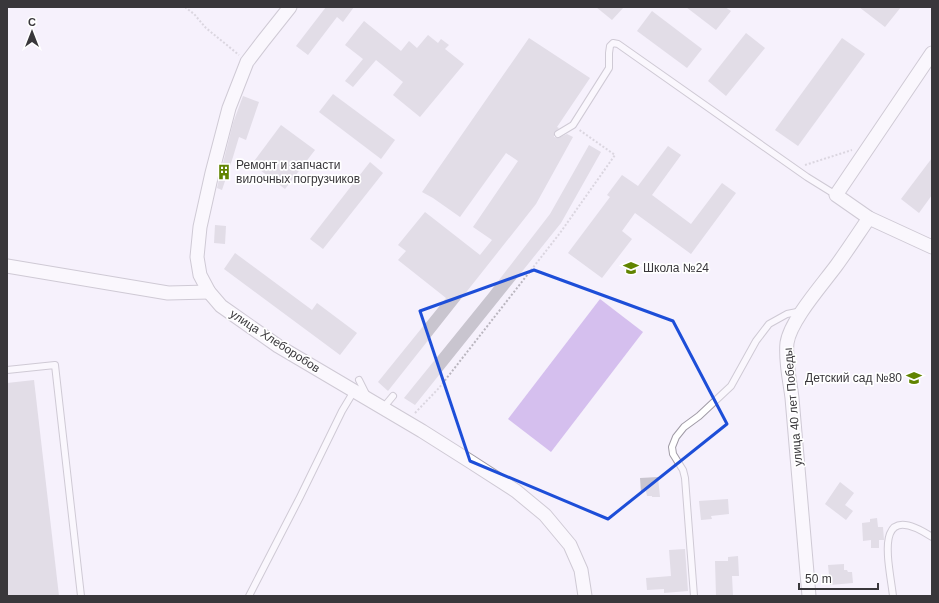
<svg xmlns="http://www.w3.org/2000/svg" width="939" height="603" viewBox="0 0 939 603" font-family="Arial,sans-serif">
  <style>
    .green { fill: #d5bfee }
    .building { fill: #c9c5cf }
    .lines { fill: none; stroke-linecap: round; stroke-linejoin: round }
    .service-casing { stroke: #a09ba6; stroke-width: 8 }
    .minor-casing { stroke: #a09ba6; stroke-width: 15 }
    .path { stroke: #bab6bf; stroke-width: 2; stroke-dasharray: 2 2; stroke-linecap: butt }
    .service { stroke: #fff; stroke-width: 6 }
    .minor { stroke: #fff; stroke-width: 13 }
    .marked { fill: none; stroke: #1d4ed8; stroke-width: 3; stroke-linejoin: round }
    .labels { text-anchor: middle; dominant-baseline: central; stroke-width: 3.5; stroke-linejoin: round; paint-order: stroke }
    .poi-label { font-size: 12px; fill: #39373b; stroke: #fff; text-anchor: start }
    .street-label { font-size: 12px; fill: #39373b; stroke: #fff }
  </style>
  <rect width="100%" height="100%" fill="#f6f1fc"/>
  <path class="green" d="M600,299l43,33 -92,120 -43,-33z"/>
  <g class="building">
    <path d="M326,7h28l-11,15 -6,-5 -29,38 -12,-9z"/>
    <path d="M596,7h28l-12,13z"/>
    <path d="M686,7h39l6,4 -15,19z"/>
    <path d="M859,7h42l-16,20z"/>
    <path d="M652,11l50,38 -15,19 -50,-37z"/>
    <path d="M364,21l37,30 8,-10 8,7 11,-13 10,8 3,-4 8,6 -4,4 19,15 -44,53 -27,-22 10,-13 -27,-22 -23,27 -8,-6 18,-22 -18,-14z"/>
    <path d="M746,33l19,15 -39,48 -18,-15z"/>
    <path d="M529,38l61,40 -33,49 2,1 -5,6v3l4,1 9,-4 6,3 -37,67 -148,187 -10,-9 68,-84 -48,-38 8,-9 -8,-6 27,-33 55,43 12,-15 -19,-13 45,-66 -12,-8 -46,64 -27,-19 -11,-6z"/>
    <path d="M842,38l23,16 -67,92 -23,-16z"/>
    <path d="M333,94l62,46 -14,19 -62,-47z"/>
    <path d="M243,96l16,6 -13,38 -7,-3 -6,20 -11,33 -5,-2 3,-13 13,-52z"/>
    <path d="M281,125l34,25 -30,39 -33,-25z"/>
    <path d="M589,145l12,7 -40,71 -146,182 -11,-7 85,-105 61,-79z"/>
    <path d="M668,146l13,9 -29,40 39,29 31,-41 14,10 -45,61 -56,-41 -13,18 10,8 -30,39 -34,-25 42,-56 -3,-2 15,-20 16,11z"/>
    <path d="M932,158v37l-13,18 -18,-14z"/>
    <path d="M370,162l13,11 -60,76 -13,-10z"/>
    <path d="M215,225l11,1 -1,18 -11,-1z"/>
    <path d="M235,253l77,57 5,-7 40,30 -17,22 -116,-86z"/>
    <path d="M34,380l25,216h-52v-213z"/>
    <path d="M658,477l2,20h-8v-1h-5l-1,-5 -5,1 -1,-14z"/>
    <path d="M840,482l14,11 -9,12 8,6 -7,9 -21,-16z"/>
    <path d="M728,499l1,15 -18,2 1,3 -11,1 -2,-19z"/>
    <path d="M877,518l1,9h5l1,13h-5v8h-8v-8l-8,1 -1,-18 8,-1v-3z"/>
    <path d="M685,549l3,42 -24,2v-4l-17,1 -1,-12 25,-2 -2,-26z"/>
    <path d="M738,556l1,20h-7l1,20h-17l-1,-35h13v-4z"/>
    <path d="M844,564v6h3l1,2h4l1,11 -23,2 -2,-20z"/>
  </g>
  <g class="lines">
    <g class="service-casing">
      <g id="service">
        <path d="M558,134l15,-9 36,-57v-15l1,-7 3,-3 5,1 189,133 29,18"/>
        <path d="M7,370l48,-5 26,231"/>
        <path d="M359,380l8,16"/>
        <path d="M383,408l10,-12"/>
        <path d="M249,596l51,-99 42,-86 12,-20"/>
        <path d="M694,596l-9,-118 -2,-8 -10,-16 -1,-7 4,-10 8,-10 15,-11 32,-30 25,-45 13,-17 18,-10 15,-3"/>
        <path d="M893,596c-4,-34 -21,-98 39,-59"/>
      </g>
    </g>
    <g class="minor-casing">
      <g id="minor">
        <path d="M290,7l-27,34 -16,21 -18,46 -17,65 -12,54 -3,30 3,18 9,17 12,14 57,40 144,85 49,31 45,29 29,24 25,30 11,25 4,26"/>
        <path d="M932,53l-96,142 33,23 63,29"/>
        <path d="M7,266l161,27 41,-1"/>
        <path d="M809,596l-17,-198c-2,-17 -7,-37 -5,-55 3,-22 35,-58 49,-77 11,-15 22,-32 33,-48"/>
      </g>
    </g>
    <g class="path">
      <path d="M185,7l9,7 12,14 33,27"/>
      <path d="M805,165l47,-15"/>
      <path d="M415,413l24,-25 121,-155 55,-78 -37,-26"/>
    </g>
    <use href="#service" class="service"/>
    <use href="#minor" class="minor"/>
  </g>
  <path d="M0 0H939V603H0ZM534,270l139,51 54,103 -119,95 -138,-58 -50,-150z" fill="#f6f1fc" fill-opacity=".55" fill-rule="evenodd"/>
  <path class="marked" d="M534,270l139,51 54,103 -119,95 -138,-58 -50,-150z"/>
  <defs>
    <g id="building-bare" transform="scale(1.2)"><path d="M-4-6H4V6H1V3H-1V6H-4ZM-2.5-4.3h1.7v1.8h-1.7ZM.8-4.3h1.7v1.8H.8ZM-2.5-1h1.7V.8h-1.7ZM.8-1h1.7V.8H.8Z" fill="#618400" stroke="#fff" stroke-width="2.5" paint-order="stroke"/></g>
    <g id="school-bare" transform="scale(1.2)"><path d="M0-5L7-2L0 1L-7-2ZM-4 1L0 2.5L4 1V4Q0 6-4 4Z" fill="#618400" stroke="#fff" stroke-width="2.5" paint-order="stroke"/></g>
  </defs>
  <g fill-rule="evenodd">
    <use href="#building-bare" x="224" y="172"/>
    <use href="#school-bare" x="631" y="268"/>
    <use href="#school-bare" x="914" y="378"/>
  </g>
  <g class="labels">
    <g class="poi-label">
      <text x="236" y="165">Ремонт и запчасти<tspan x="236" dy="14">вилочных погрузчиков</tspan></text>
      <text x="643" y="268">Школа №24</text>
      <text x="902" y="378" text-anchor="end">Детский сад №80</text>
    </g>
    <g class="street-label">
      <text transform="translate(275 341) rotate(33)">улица Хлеборобов</text>
      <text transform="translate(793 407) rotate(-95)">улица 40 лет Победы</text>
    </g>
  </g>
  <rect width="939" height="603" fill="none" stroke="#39373b" stroke-width="16"/>
  <g transform="translate(32 32)" stroke="#ffffff" stroke-width="3" paint-order="stroke">
  <path d="M0-3L7 15L0 10L-7 15Z" fill="#39373b"/>
  <text y="-6" font-size="11" font-weight="bold" text-anchor="middle" fill="#39373b">С</text>
  </g>
  <path d="M799 583v6h79v-6" fill="none" stroke="#39373b" stroke-width="2"/>
  <text x="805" y="583" font-size="12" fill="#39373b" stroke="#ffffff" stroke-width="3" paint-order="stroke">50 m</text>
</svg>
